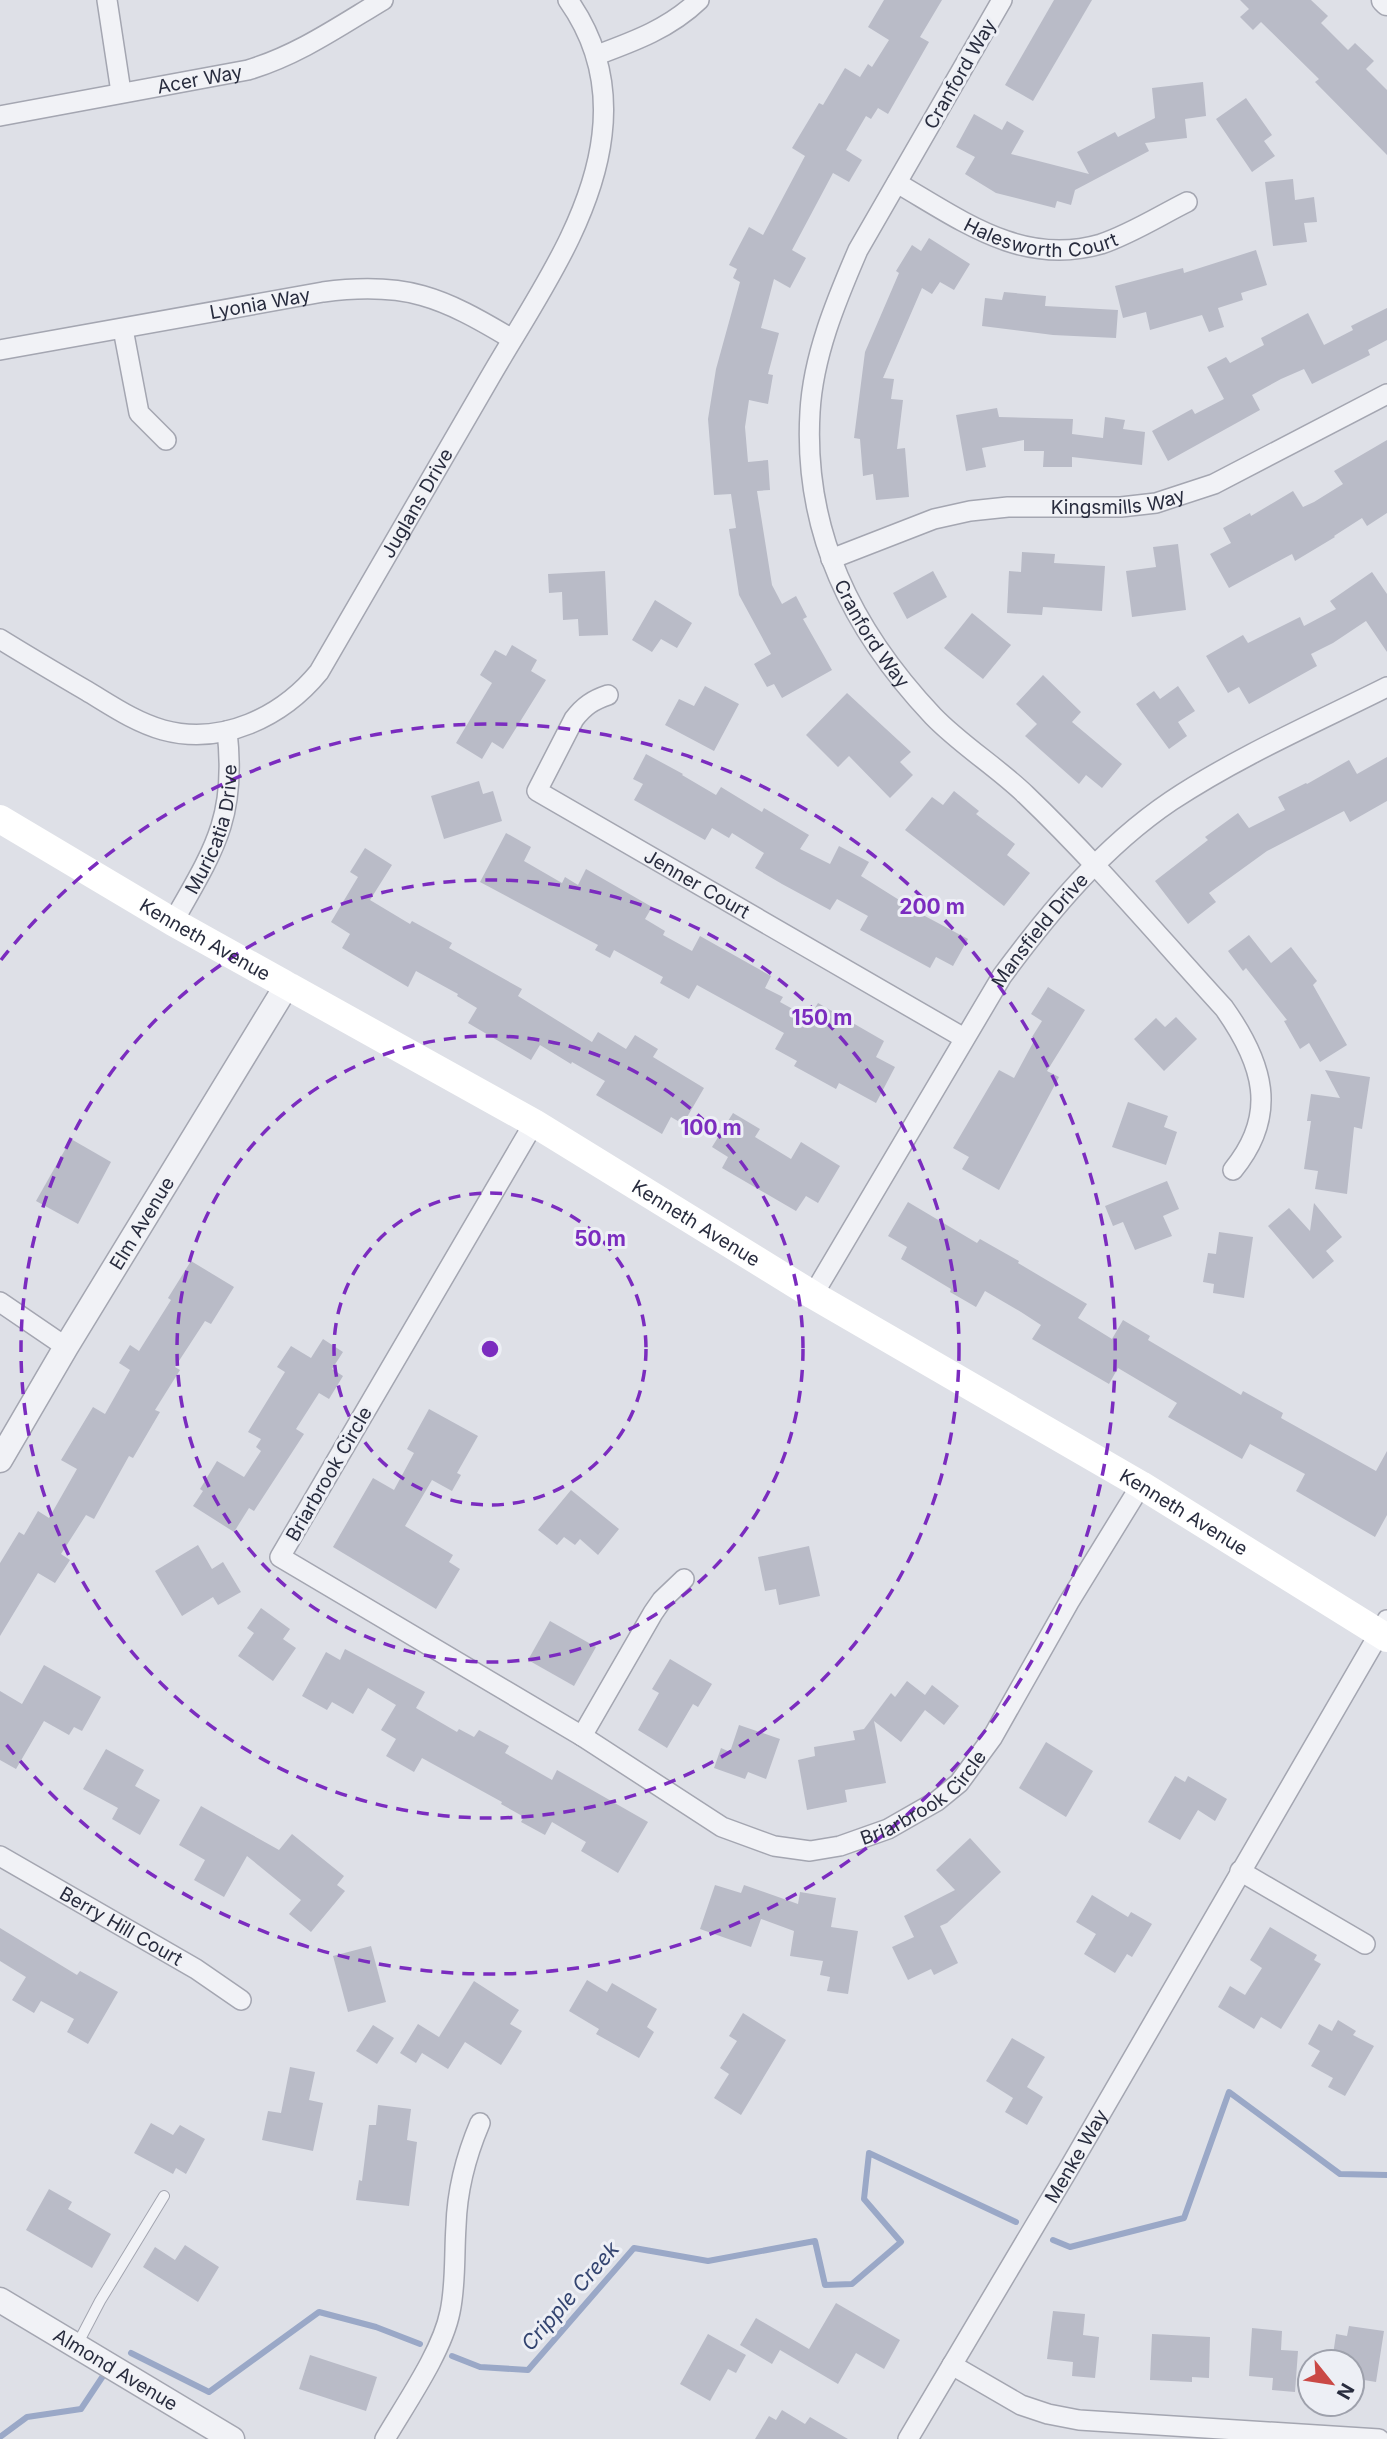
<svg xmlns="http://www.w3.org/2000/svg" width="1387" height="2439" viewBox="0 0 1387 2439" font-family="Inter,sans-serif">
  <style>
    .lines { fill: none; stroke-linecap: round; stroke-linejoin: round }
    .stream { stroke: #9aa8c7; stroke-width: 6 }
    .building { fill: #b9bbc7 }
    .service-casing { stroke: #a4a6b1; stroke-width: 12 }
    .minor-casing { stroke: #a4a6b1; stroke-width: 22 }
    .tertiary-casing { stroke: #a4a6b1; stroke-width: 27 }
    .service { stroke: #f1f2f6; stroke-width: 10 }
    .minor { stroke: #f1f2f6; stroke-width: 19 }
    .tertiary { stroke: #f1f2f6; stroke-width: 24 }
    .secondary { stroke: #fff; stroke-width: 28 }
    .ring { fill: none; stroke: #7b2cbf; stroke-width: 3.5; stroke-dasharray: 12 9 }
    .labels { text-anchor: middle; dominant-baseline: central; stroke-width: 6; stroke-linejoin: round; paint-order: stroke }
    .street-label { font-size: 19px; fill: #282c3e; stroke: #edeff5 }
    .water-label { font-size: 21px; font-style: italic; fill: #334470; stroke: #edeff5 }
    .centre { fill: #7b2cbf; stroke: #edeff5; stroke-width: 3.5 }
    .ring-label { font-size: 21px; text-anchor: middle; font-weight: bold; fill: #7b2cbf; stroke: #edeff5; stroke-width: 6; stroke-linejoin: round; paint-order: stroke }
  </style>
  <rect width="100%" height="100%" fill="#dee0e7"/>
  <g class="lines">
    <g class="stream">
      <path d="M1053,2240l17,7 114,-29 45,-126 111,82 47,1"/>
      <path d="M131,2353l78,39 110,-80 57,15 44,17"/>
      <path d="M452,2356l28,11 48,3 106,-122 74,13 107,-20 10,44 27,-1 49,-42 -37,-43 5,-46 147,69"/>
      <path d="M0,2437l27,-20 54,-8 22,-33"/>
    </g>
  </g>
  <g class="building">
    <path d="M884,0h58l-22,37 9,5 -41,72 -10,-6 -7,11 -5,-3 -20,34 16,10 -13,22 -16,-9 -41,77 14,8 -16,30 -16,-9 -13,49 18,5 -11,41 5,1 -5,29 -19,-4 -4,27 3,35 20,-2 2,30 -13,1 15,94 10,19 14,-8 11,21 -4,2 29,51 -50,28 -8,-14 -7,3 -13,-23 17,-10 -32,-59 -10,-66 7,-1 -5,-34 -17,1 -6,-76 8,-50 24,-87 -7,-4 4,-9 -8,-4 20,-38 14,8 42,-79 -13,-8 27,-45 4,2 22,-37 15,9 8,-13 4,3 17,-27 -21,-13z"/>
    <path d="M1054,0h38l-59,101 -28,-16z"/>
    <path d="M1240,0h71l17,16 -7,7 27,27 7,-7 19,18 -8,8 21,21v65l-72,-73 4,-3 -58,-57 -8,8 -13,-13 9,-8z"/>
    <path d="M1203,82l3,34 -21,3 2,19 -42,5 4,8 -74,39 -4,15 -14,-4 -2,7 -59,-15 -31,-19 10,-17 -19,-10 18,-33 28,16 5,-9 17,10 -13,23 78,20 -12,-22 38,-20 3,5 37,-19 -3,-30z"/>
    <path d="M1246,98l26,37 -8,6 11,15 -23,16 -36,-53z"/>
    <path d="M1293,179l2,21 19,-3 3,25 -13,1 3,19 -34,4 -8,-64z"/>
    <path d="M929,238l41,26 -16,26 -14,-8 -8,12 -10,-6 -39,90 11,1 -3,20 12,1 -6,49 8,-1 4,49 -33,3 -3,-26 -10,2 -3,-37 -6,-1 11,-86 34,-79 -3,-2 16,-26 9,6z"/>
    <path d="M1256,250l11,35 -26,8 2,7 -25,8 6,19 -15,5 -7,-17 -52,15 -4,-18 -23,6 -8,-32 68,-18 1,5z"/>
    <path d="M1004,292l42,4 -1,10 73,4 -2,28 -63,-3 -71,-9 3,-28 17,2z"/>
    <path d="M1387,308v32l-19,10 2,5 -58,29 -8,-15 -23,10 -29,16 8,15 -92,51 -16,-30 40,-22 3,5 29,-15 -17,-32 19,-10 4,6 34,-18 -3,-7 47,-25 16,32 29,-15 -2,-4z"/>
    <path d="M997,408l2,9 74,2 -1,15 31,4 2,-21 20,3 -2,9 22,3 -3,33 -70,-8v10h-29l1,-16h-20v-11l-42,8 4,19 -20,4 -10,-56z"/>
    <path d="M1387,440v73l-20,13 -5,-8 -28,18 1,1 -40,24 -3,-7 -63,34 -19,-34 21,-11 -8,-15 27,-15 1,3 42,-25 10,16 11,-5 29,-18 -9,-13z"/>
    <path d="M1178,544l8,66 -54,7 -6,-46 30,-4 -3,-20z"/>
    <path d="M1022,552l33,2 -1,9 51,3 -3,45 -59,-4 -1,8 -35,-2 2,-42 12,1z"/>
    <path d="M605,571l3,64 -29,1 -1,-17 -15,1 -1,-28 -13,1 -1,-19z"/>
    <path d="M933,571l14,26 -40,22 -14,-26z"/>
    <path d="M1372,572l15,22v58l-21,-31 -33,22 -22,11 6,12 -68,38 -10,-17 -11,6 -22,-37 37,-21 5,8 52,-26 4,9 32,-17 -6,-8z"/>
    <path d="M655,600l37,23 -15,25 -16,-9 -9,13 -20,-12z"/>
    <path d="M972,613l39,32 -28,34 -39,-31z"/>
    <path d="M512,645l25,15 -6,11 15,9 -43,69 -11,-7 -10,17 -26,-16 36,-60 -12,-8 15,-25 11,6z"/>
    <path d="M1043,675l38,37 -9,10 50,42 -20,24 -16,-13 -7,9 -54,-48 12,-12 -21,-20z"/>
    <path d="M705,686l34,18 -25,47 -49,-26 14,-26 15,7z"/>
    <path d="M1178,686l17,25 -17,11 9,14 -18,13 -33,-45 18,-13 6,8z"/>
    <path d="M847,693l64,59 -11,10 13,13 -23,23 -41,-42 -11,11 -32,-32z"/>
    <path d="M646,754l37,20 -1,1 34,20 5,-8 41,25 2,-4 45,27 -9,14 30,15 9,-18 30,16 -8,14 62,39 45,24 -15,27 -17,-9 -6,11 -70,-38 8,-14 -31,-17 -7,11 -48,-26 -27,-16 9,-15 -32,-20 -3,5 -17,-10 -7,12 -71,-40 9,-16 -10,-5z"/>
    <path d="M1387,757v44l-37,21 -6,-11 -77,40 -58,42 7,9 -28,22 -33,-43 53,-41 -3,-3 33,-24 11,15 36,-18 -7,-13 28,-14 1,1 42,-24 8,14z"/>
    <path d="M479,781l4,13 10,-3 9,30 -58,18 -13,-43z"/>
    <path d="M954,791l25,20 -3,3 39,30 -8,11 23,18 -26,33 -99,-76 27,-33 11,8z"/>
    <path d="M506,833l25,14 -7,14 38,22 3,-6 13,8 8,-16 66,38 -7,12 20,12 -2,4 29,16 8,-15 71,40 -6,12 18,9 -3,5 29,16 9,-15 66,38 -8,16 19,10 -19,36 -37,-20 -3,6 -42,-23 3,-5 -22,-12 9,-16 -87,-48 -8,14 -29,-16 3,-6 -49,-27 -4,8 -15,-8 3,-5 -118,-63z"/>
    <path d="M365,848l27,17 -22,35 40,24 2,-3 40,22 -3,5 73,41 -4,7 74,46 6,-10 28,17 9,-14 23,14 -5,8 51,31 -21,36 -12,-7 -9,17 -66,-39 9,-14 -33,-19 -1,2 -31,-19 -9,15 -63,-37 9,-15 -20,-12 1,-2 -42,-23 -8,16 -66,-39 8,-14 -19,-12 27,-45 -8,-5z"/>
    <path d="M1249,935l22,28 20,-16 26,34 -4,4 34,60 -27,17 -11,-19 -9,6 -16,-28 3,-1 -41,-52 -3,3 -15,-20z"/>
    <path d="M1048,987l37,23 -38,61 12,6 -60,113 -37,-21 7,-12 -16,-9 46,-78 15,8 21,-39 -3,-2 10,-16 -11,-7z"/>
    <path d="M1176,1017l21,22 -33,32 -30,-32 22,-21 9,9z"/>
    <path d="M1325,1070l45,7 -8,52 -8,-2 -7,67 -32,-5 3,-18 -14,-2 7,-48h-4l4,-27 29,4z"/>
    <path d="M1128,1102l40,14 -4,11 13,5 -11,33 -54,-18z"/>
    <path d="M733,1113l27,16 -5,8 36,22 10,-17 39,24 -22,37 -12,-7 -10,15 -74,-43 6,-11 -16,-10z"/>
    <path d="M71,1139l40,23 -33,62 -42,-23z"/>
    <path d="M1167,1181l12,28 -16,7 9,20 -37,14 -12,-28 -10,4 -8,-20z"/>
    <path d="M908,1202l69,41 3,-4 39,22 -1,2 69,41 -9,14 34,21 11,-19 27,16 -2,4 93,55 2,-4 40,22 -2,5 95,53 11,-20v64l-12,22 -79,-46 9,-17 -55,-30 -8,15 -74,-42 9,-14 -59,-35 -9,16 -77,-45 9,-14 -20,-13 -36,-21 -9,16 -26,-15 1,-3 -50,-30 6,-12 -19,-11z"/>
    <path d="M1314,1203l28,34 -16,14 8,10 -21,18 -45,-53 21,-18 21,23z"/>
    <path d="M1219,1232l34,5 -9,61 -31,-5 1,-9 -11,-2 5,-29 8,1z"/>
    <path d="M191,1261l43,26 -23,37 -6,-3 -30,46 5,3 -25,40 5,2 -27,46 -4,-2 -35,63 -8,-4 -25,39 9,6 -15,23 -17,-10 -38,63v-73l19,-31 5,3 14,-24 11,7 28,-49 -16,-9 32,-53 12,7 25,-44 -11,-7 11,-18 9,6 32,-51 -3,-2z"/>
    <path d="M323,1339l20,13 -11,17 11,7 -14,23 -10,-6 -23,36 8,5 -50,77 -5,-3 -15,24 -41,-26 10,-15 -3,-2 17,-28 27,16 17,-26 -5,-4 5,-8 -13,-7 37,-60 -8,-5 14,-21 20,12z"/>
    <path d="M429,1409l49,27 -21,37 4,2 -9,16 -20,-11 -27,46 48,29 -4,7 11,7 -24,40 -103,-62 40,-69 21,12 20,-37 -7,-4z"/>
    <path d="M571,1490l48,39 -21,26 -18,-16 -5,6 -11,-8 -7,8 -19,-15z"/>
    <path d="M198,1545l14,24 11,-7 18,30 -23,13 -5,-8 -31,19 -27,-45z"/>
    <path d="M809,1546l11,50 -41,9 -3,-16 -11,2 -7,-34z"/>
    <path d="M261,1608l29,21 -7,10 13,9 -23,33 -35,-25 16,-23 -7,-5z"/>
    <path d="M550,1621l46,26 -22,39 -46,-26z"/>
    <path d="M345,1649l80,43 -9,16 41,24 2,-3 15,8 5,-7 30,16 -4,7 47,27 5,-10 91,52 -30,51 -37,-22 5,-9 -34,-20 -7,13 -24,-13 3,-5 -23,-13 1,-2 -80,-44 -8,14 -28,-16 10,-17 -15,-9 15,-25 -28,-17 -15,26 -21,-12 -5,8 -25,-14 24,-44 14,8z"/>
    <path d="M670,1659l42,25 -14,23 -5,-3 -26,44 -29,-18 21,-37 -7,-4z"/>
    <path d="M44,1665l57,32 -19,34 -8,-4 -5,8 -25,-14 -28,48 -16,-9v-69l22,13z"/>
    <path d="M907,1681l18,14 7,-10 27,21 -15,19 -19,-15 -24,32 -27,-21 12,62 -41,7 2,12 -40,8 -9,-50 17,-4 -1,-9 41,-7 -2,-9 11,-2 27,-36 4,4z"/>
    <path d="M739,1725l41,14 -14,40 -18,-7 -3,7 -31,-11 7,-20 9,4z"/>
    <path d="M1046,1742l47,29 -27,46 -47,-29z"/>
    <path d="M106,1749l38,21 -9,16 25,14 -20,35 -28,-16 6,-11 -35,-19z"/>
    <path d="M1175,1776l10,6 3,-6 39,23 -12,22 -17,-11 -18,30 -32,-18z"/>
    <path d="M201,1806l78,44 13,-16 52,42 -7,9 8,6 -34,41 -22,-18 12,-14 -54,-44 -23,41 -30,-17 11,-20 -26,-15z"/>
    <path d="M970,1838l31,34 -54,51 -7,3 18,37 -24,12 -3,-6 -23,11 -16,-33 22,-10 -10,-21 51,-26 -19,-20z"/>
    <path d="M715,1885l26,8 3,-8 54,19 2,-12 36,6 -5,29 27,4 -10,63 -21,-3 3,-14 -10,-2 3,-14 -33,-5 4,-25 -33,-12 -10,28 -51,-18z"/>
    <path d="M1092,1895l36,22 3,-5 21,12 -20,33 -5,-3 -12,19 -31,-19 12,-20 -20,-12z"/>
    <path d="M1270,1927l47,28 -3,5 7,4 -40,65 -20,-12 -7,12 -36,-22 12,-21 15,9 17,-27 -12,-8z"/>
    <path d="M0,1928l77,47 3,-4 38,21 -30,52 -21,-12 7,-13 -33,-18 -7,12 -22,-13 14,-23 -26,-16z"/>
    <path d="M371,1946l15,56 -38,10 -15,-56z"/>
    <path d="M587,1980l20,12 5,-9 45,26 -10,18 7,5 -15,26 -43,-24 3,-5 -30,-18z"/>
    <path d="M474,1981l45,29 -9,14 12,7 -21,34 -36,-23 -17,27 -26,-16 -6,10 -16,-10 18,-29 21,13z"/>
    <path d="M743,2013l43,27 -45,75 -27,-17 15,-24 -9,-6 17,-27 -8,-5z"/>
    <path d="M1338,2020l18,11 -3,4 21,11 -29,50 -17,-9 5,-9 -22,-12 9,-15 -12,-7 11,-20 13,7z"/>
    <path d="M373,2025l21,13 -17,26 -21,-13z"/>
    <path d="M1012,2038l33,19 -18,30 16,10 -16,28 -22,-13 8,-14 -27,-17z"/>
    <path d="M290,2067l25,5 -6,28 14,3 -10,48 -51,-11 6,-29 13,2z"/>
    <path d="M378,2105l33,4 -4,31 10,2 -8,64 -53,-6 3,-20 3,1 7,-56h7z"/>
    <path d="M151,2123l22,12 7,-10 25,14 -19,35 -10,-6 -3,6 -39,-21z"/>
    <path d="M49,2189l23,13 -4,7 43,25 -19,34 -66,-38z"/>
    <path d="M185,2245l34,22 -21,35 -55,-35 12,-20 20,13z"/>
    <path d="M836,2303l64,37 -16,29 -28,-16 -18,31 -58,-34 -8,14 -32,-19 16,-27 53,31z"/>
    <path d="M1053,2311l32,3 -2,21 16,2 -4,41 -23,-2 1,-14 -26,-3z"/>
    <path d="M1349,2326l35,5 -8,51 -24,-4v-16h-20l4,-28 11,2z"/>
    <path d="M1252,2328l30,3 -1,19 17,1 -3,41 -23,-2 1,-12 -24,-2z"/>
    <path d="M708,2334l38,21 -10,18 -8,-4 -18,32 -30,-17z"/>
    <path d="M1152,2334l58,3 -1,41 -17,-1v5l-42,-2z"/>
    <path d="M310,2355l67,22 -11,34 -67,-22z"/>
    <path d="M782,2410l23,14 5,-7 38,22h-93l14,-23 7,4z"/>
  </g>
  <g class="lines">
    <g class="service-casing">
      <path id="service" d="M77,2345l23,-44 64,-105"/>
    </g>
    <g class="minor-casing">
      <g id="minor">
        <path d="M107,0l14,92"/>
        <path id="s1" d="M1002,0l-144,250c-22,51 -45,106 -48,162 -7,120 42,218 123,304 28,29 64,51 93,79 70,67 133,142 198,213 39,55 55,106 9,162"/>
        <path d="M597,55c38,-14 73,-27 102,-55"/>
        <path id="s2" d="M0,116l248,-46c50,-15 90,-43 135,-70"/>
        <path id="s3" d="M897,183c64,37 125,84 204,61 30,-10 58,-28 86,-42"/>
        <path d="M123,329l16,84 27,27"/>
        <path id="s4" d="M0,350l323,-58c83,-11 119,5 189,47"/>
        <path id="s5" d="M831,559l103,-40 36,-8 38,-4h113l35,-4 58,-19 173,-90"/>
        <path id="s6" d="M0,639c29,18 58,35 87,52 25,15 48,31 76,39 59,16 119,-13 156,-58 57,-98 113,-196 170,-293 43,-75 103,-157 113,-244 6,-50 -5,-94 -34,-135"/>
        <path id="s7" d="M608,695c-15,5 -24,11 -34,24l-37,72 427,247"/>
        <path id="s8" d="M173,922c41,-72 64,-105 54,-191"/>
        <path id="s9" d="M534,1123l-254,434 302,179 140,91 52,19 36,5 30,-5 48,-17 49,-28 22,-18 33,-45 77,-136 72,-117"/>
        <path id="s10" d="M813,1295l189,-319c48,-65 101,-129 169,-175 68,-45 144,-78 216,-114"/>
        <path d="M0,1302l66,45"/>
        <path d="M582,1736l71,-123 9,-13 22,-21"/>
        <path id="s11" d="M0,1856l196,113 45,31"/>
        <path d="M1240,1871l125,73"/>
        <path d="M952,2365l69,40 27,9 31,6 300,19"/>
        <path d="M385,2439c21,-36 57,-87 65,-127 6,-28 4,-57 6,-86 1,-35 10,-70 24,-103"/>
        <path id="s12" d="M908,2439l160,-269 319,-550"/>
      </g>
    </g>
    <g class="tertiary-casing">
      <g id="tertiary">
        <path d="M1384,0l3,3"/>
        <path id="s13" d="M0,1460l66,-113 221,-362"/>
        <path id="s14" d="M0,2300l232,139"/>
      </g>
    </g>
    <use href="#service" class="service"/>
    <use href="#minor" class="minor"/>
    <use href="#tertiary" class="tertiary"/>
    <path class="secondary" id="s15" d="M0,819l173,103 361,201 279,172 328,190 246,153"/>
  </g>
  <g class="ring">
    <circle cx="490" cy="1349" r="156"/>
    <circle cx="490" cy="1349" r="313"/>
    <circle cx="490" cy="1349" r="469"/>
    <path d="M1 960A625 625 0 1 1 1 1738"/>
  </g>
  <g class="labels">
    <g class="street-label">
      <text transform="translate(960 74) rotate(-60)">Cranford Way</text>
      <text stroke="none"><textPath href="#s2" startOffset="203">Acer Way</textPath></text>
      <text stroke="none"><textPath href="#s3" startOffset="158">Halesworth Court</textPath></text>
      <text stroke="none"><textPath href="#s4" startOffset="264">Lyonia Way</textPath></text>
      <text stroke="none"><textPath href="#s5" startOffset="296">Kingsmills Way</textPath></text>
      <text stroke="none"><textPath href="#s6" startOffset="558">Juglans Drive</textPath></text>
      <text stroke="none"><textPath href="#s1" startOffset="693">Cranford Way</textPath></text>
      <text stroke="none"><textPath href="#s8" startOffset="102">Muricatia Drive</textPath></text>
      <text stroke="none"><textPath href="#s7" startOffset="308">Jenner Court</textPath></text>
      <text stroke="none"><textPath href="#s10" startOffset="430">Mansfield Drive</textPath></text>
      <text stroke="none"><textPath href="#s15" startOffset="238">Kenneth Avenue</textPath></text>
      <text stroke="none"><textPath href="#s13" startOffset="276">Elm Avenue</textPath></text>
      <text stroke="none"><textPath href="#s15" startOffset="805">Kenneth Avenue</textPath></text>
      <text transform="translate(329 1474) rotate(-60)">Briarbrook Circle</text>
      <text stroke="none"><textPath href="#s15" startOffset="1372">Kenneth Avenue</textPath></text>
      <text stroke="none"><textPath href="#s9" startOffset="1241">Briarbrook Circle</textPath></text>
      <text stroke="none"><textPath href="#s11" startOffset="140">Berry Hill Court</textPath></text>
      <text stroke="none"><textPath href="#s12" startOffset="329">Menke Way</textPath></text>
      <text stroke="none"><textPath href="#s14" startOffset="135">Almond Avenue</textPath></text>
    </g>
    <g class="water-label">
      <text transform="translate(570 2296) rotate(-49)">Cripple Creek</text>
    </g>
  </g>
  <circle cx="490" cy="1349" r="10" class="centre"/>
  <g class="ring-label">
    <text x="932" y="914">200 m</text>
    <text x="822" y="1025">150 m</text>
    <text x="711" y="1135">100 m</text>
    <text x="600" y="1246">50 m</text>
  </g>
  <g transform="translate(1331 2383) rotate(120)"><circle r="33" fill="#edeff5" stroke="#9ea1ac" stroke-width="2"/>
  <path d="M0-5L12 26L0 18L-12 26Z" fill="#ca4946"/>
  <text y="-10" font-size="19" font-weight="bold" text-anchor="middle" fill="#282c3e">N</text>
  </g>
</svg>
